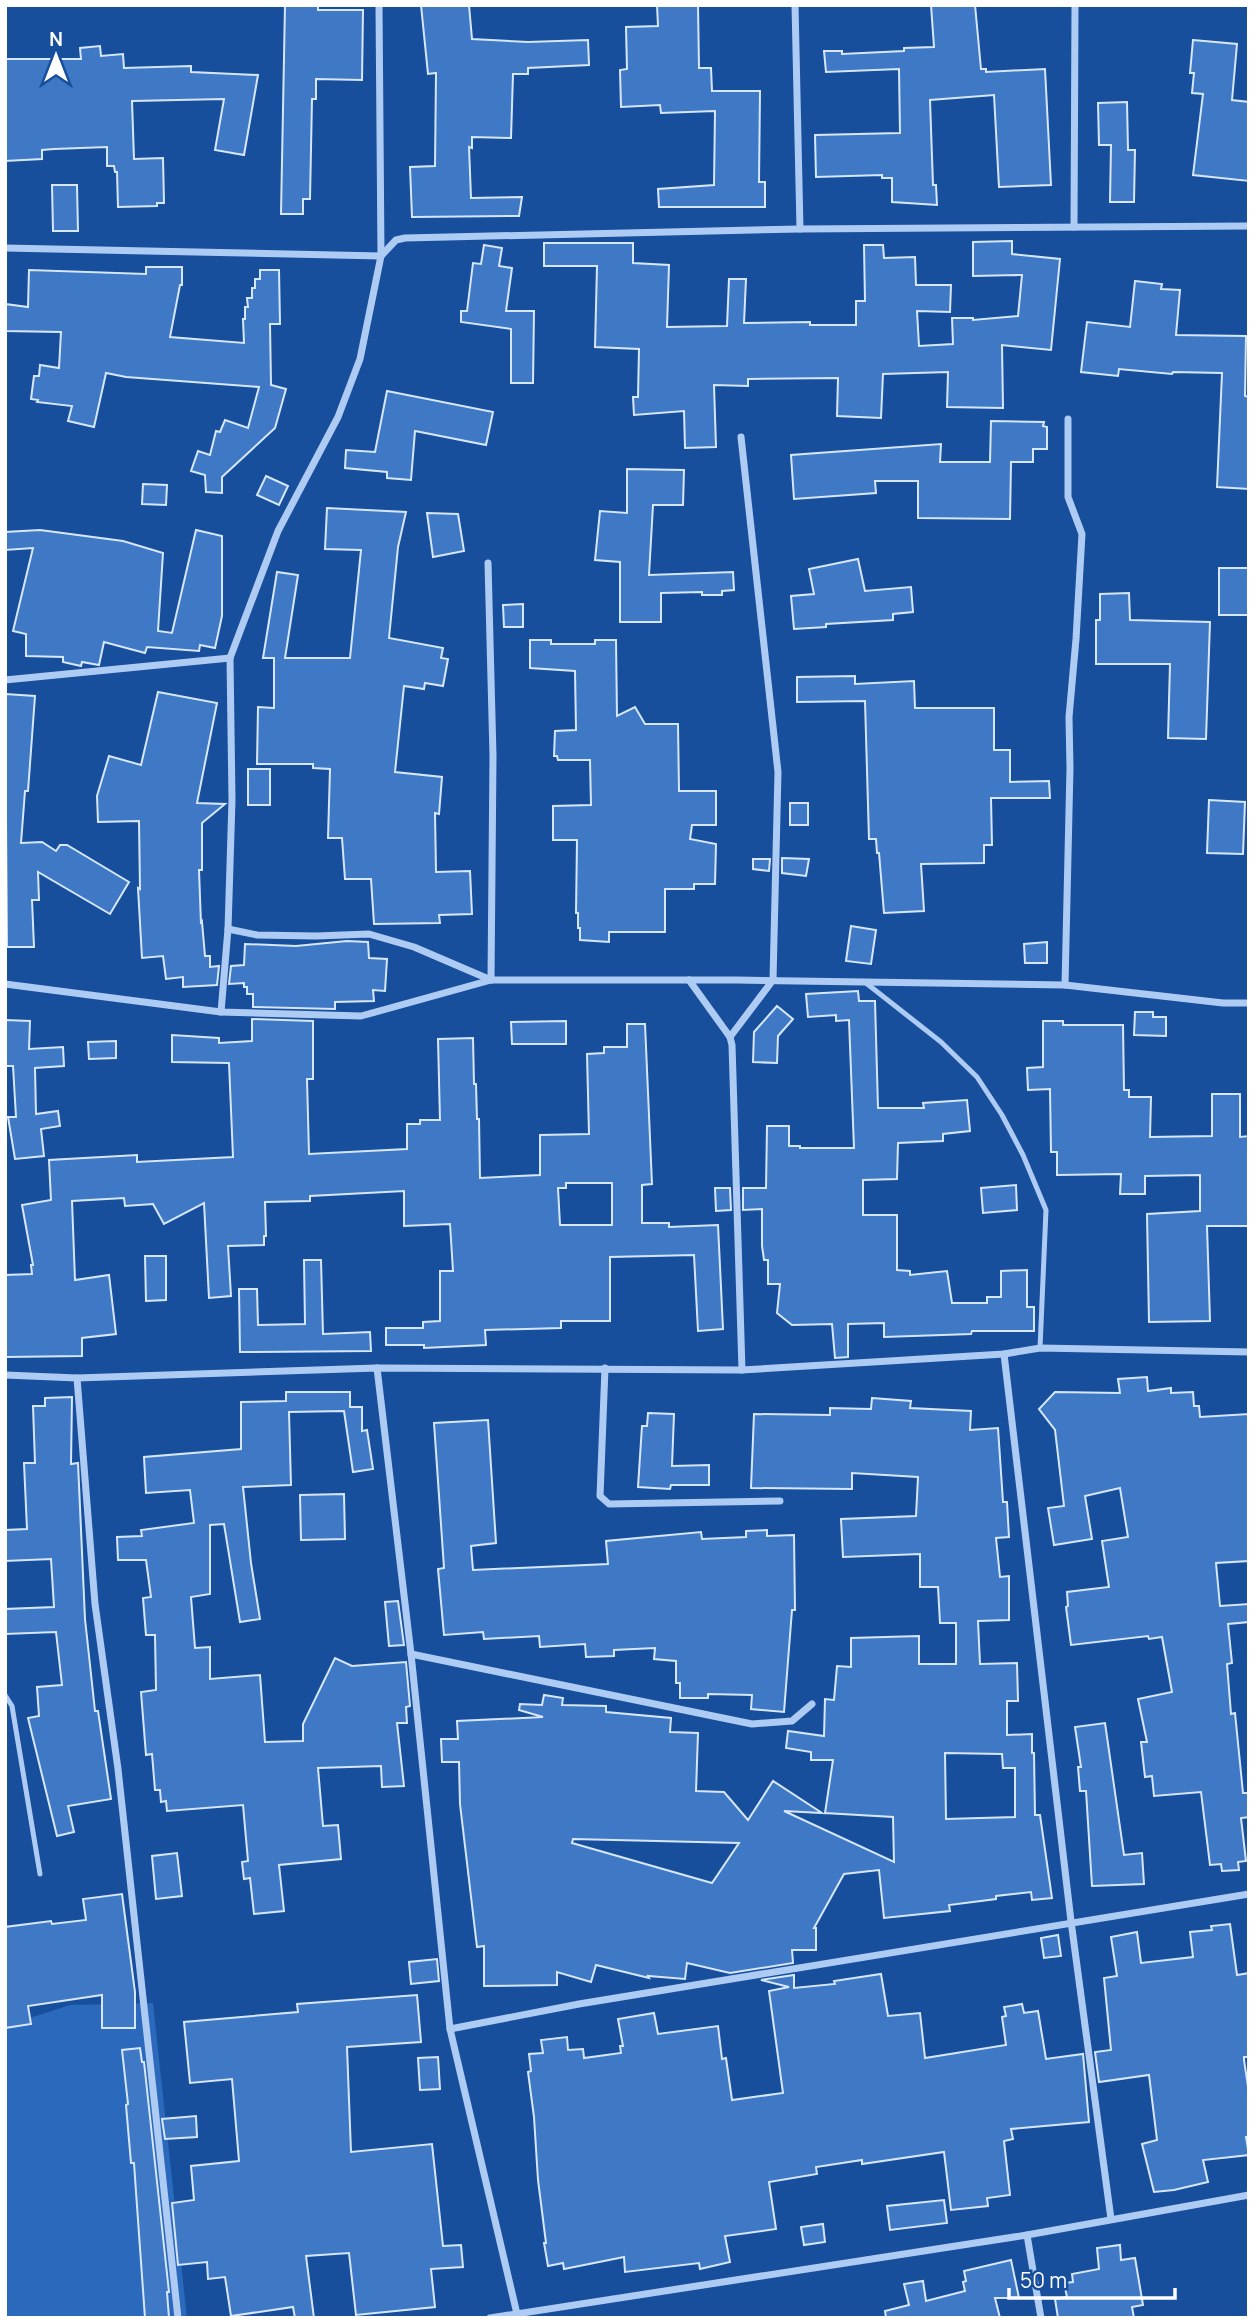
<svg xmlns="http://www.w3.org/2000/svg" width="1254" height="2323" viewBox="0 0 1254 2323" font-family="Manrope,sans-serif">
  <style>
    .green { fill: #2a69bb }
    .building { fill: #3f78c4; stroke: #d6e7fd; stroke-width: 2; fill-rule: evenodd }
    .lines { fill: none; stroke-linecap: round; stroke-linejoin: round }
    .service { stroke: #aeccf3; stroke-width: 5 }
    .minor { stroke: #aeccf3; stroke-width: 7 }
  </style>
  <rect width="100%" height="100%" fill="#174f9d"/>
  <path class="green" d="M153,2003l34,315h-182v-292l65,-21z"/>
  <g class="building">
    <path d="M285,5h33v5h45l-1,70 -46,-1v20h-4l-2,100h-7v15h-22z"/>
    <path d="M421,5h48l3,34 56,3 60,-2 1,25 -61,3v6h-15l-2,64 -39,-1v11l-3,-1 2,51 51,-1 -3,19 -107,1 -2,-50 25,-1 1,-93 -8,1z"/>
    <path d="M657,5h41l1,63h12l1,23h48l-1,91h6v25h-106l-1,-18 56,-4 1,-74 -54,2 -1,-8 -39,2 -1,-37 7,-1 -1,-42 32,-1z"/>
    <path d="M931,5h44l6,64h5v3l59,-3 6,116 -52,2 -5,-92 -64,5 3,85h3l1,20 -45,-3v-24h-10v-3l-66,2 -1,-42 85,-2 -1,-64 -73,3 -2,-21h18v3l62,-3v-3l30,-1z"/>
    <path d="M1193,40l44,4 -5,56 17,2v79l-56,-6 10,-81 -11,-1 2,-20h-4z"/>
    <path d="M100,46l1,10 22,-2 1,14 67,-2v6l67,3 -14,80 -29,-5 9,-51 -92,2 2,58 29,-1 1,45h-7v3l-39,1 -1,-35h-2l-1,-6h-7v-19l-53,2 -12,1v9l-37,2v-102h76l-1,-11z"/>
    <path d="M1127,102l1,48h7l-1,52h-24l1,-57h-12l-1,-42z"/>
    <path d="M52,185h25l1,46h-25z"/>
    <path d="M1012,241v13l48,5 -9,91 -49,-5 1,63 -56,-1 1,-35 -65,2 -2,44 -44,-2 1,-38 -90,1v7l-34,-1 2,62 -31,1 -1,-37 -50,4 -1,-18h5l1,-48 -44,-2 2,-81h-53v-23h89v20l36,2 -2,62 60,-1 2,-47h17l-2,44 66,-1v3h46v-24h9l-1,-56h19l1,13 31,-1 1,28h35l-1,27 -33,-1 2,35 34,-2 -1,-26h21v2l45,-4 4,-41 -49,1v-34z"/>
    <path d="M484,245l18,3 -3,18 13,2 -6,43h28l-1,72h-22v-54l-50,-7v-11h6l6,-48 8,1z"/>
    <path d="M146,267h36v18h-2l-10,52 74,6 -1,-24h2v-12h3l-1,-9h5v-10h3v-9h5v-9h19l1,54h-10l1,61 15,4 -11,39 -53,49v16l-16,-1 -1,-17 -14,-4 7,-20 12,4 6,-24 4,1 5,-12 23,8 11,-41 -133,-10 -20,-4 -12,54 -26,-6 4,-15 -35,-4 1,-2 -7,-1 3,-23h5l1,-11 19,3 2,-36 -56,-1v-27l23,3 1,-37 117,4z"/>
    <path d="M1135,281l27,3 -1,5 19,1 -4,45 70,1 -1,60 4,1v92l-32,-2 5,-114 -49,-1 -1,2 -53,-5 -1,7 -37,-4 6,-50 43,5z"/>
    <path d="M387,391l106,21 -7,33 -71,-14 -4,49 -24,-2v-6l-42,-4 1,-18 29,2z"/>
    <path d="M991,421l53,1 -1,4 4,1v22h-14v13h-22l-1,57 -92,-1v-37h-43l1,12 -82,6 -3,-44 150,-11 -1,18h50z"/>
    <path d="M627,469l57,1 -1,35h-30l-4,70 84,-3 1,18 -12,1v4h-20v-3l-41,1v29h-41v-60l-25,-2 5,-49 27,2z"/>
    <path d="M266,476l22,10 -9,19 -22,-10z"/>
    <path d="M143,484l24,1 -1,20 -24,-1z"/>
    <path d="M327,508l79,4 -8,35 -9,91 54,10 -2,10 7,1 -5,27 -18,-3 -1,6 -20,-3 -9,86 47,5 -3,37 -4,-1 1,59 34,-1 2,43 -33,1 1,8 -66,1 -3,-45h-26l-3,-41h-14l2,-69 -17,-1v-4h-56l1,-57 16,1v-50h-11l14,-86 21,3 -13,83h65l11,-108 -36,-1z"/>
    <path d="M427,513l31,1 6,37 -31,6z"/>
    <path d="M40,530l83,11 40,12 -5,78 14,2 24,-103 26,6v80l-7,32 -15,-3 -1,6 -52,-4 -2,6 -41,-11 -5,23 -17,-3 -1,4 -18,-4v-5l-37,-1v-22l-13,-3 20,-83 -28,2v-18z"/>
    <path d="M858,559l7,32 46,-4 2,25 -20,2v6l-67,4v3l-32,2 -3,-33 23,-2 -5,-25z"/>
    <rect x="1219" y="568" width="30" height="47"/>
    <path d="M1129,593l1,27 80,2 -4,117 -38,-1 2,-74h-74v-44h4v-26z"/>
    <path d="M523,604v23h-19l-1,-22z"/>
    <path d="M530,640h21v4h44v-4h21l1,76 18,-9 10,17h33l1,67h37v34h-24l-2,14 26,5 -1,40h-21v5h-29v43h-56v10l-29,-2v-12h-2v-15h-2l1,-73h-24v-34l38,-1 -1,-45h-32l-1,-4h-3l1,-25 21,-1 -1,-59 -45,-3z"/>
    <path d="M855,676v8l59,-3 1,27h79v42h16v32l39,-1 1,17h-59l1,47h-8v18l-63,1 3,47 -40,2 -5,-60h-2l-1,-14h-7l-4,-138 -68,1v-25z"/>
    <path d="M158,692l59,11 -20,100 28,1 -23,19v47h-3l2,54 1,-2 3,34h5v11l9,-1 -2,19 -34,2v-10l-17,2 -3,-23 -21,2 -4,-70 2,1 -1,-68 -41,1 -1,-26 12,-40 32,9z"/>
    <path d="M5,694l30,2 -7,95h-3l-4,52 21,-1 14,9 4,-6h7l62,37 -19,32 -72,-42 1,28h-7l2,47h-27z"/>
    <rect x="248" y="769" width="22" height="36"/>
    <path d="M1209,800l36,2 -2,52 -36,-1z"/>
    <rect x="790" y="803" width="18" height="22"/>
    <path d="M782,858l27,1 -3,17 -24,-3z"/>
    <path d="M753,859h17l-1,12 -16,-2z"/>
    <path d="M851,926l25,4 -5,34 -25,-3z"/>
    <path d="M347,941l21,1 1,16 18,1 -2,32 -12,-1 1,11 -39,1v7l-82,-2v-13h-6v-7h-3v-4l-15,1 2,-18 13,-1 1,-21 51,2z"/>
    <path d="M1047,942v21h-22l-1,-19z"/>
    <path d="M858,991l1,10h16l3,107h46l-1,-5 44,-3 3,31 -27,3v7l-45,2 -1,36 -34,1v35h34v55l13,1v4l37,-4 5,32h35v-6h14v-26l26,-1v37h7v24h-62l-1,3 -87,3v-14l-36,1v33l-13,1 -3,-34 -40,1 -15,-12 3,-29h-12v-24h-4l-2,-14v-37l-19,1v-22h23l1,-62h22v20h11v2h54l-5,-128 -13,1v-6l-28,2 -2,-23z"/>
    <path d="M777,1006l16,13 -15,17 -1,27 -24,-1 1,-30z"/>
    <path d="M1135,1012h18v5h13v19l-32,-1z"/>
    <path d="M252,1019l61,2v58h-6l2,75 98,-5v-25h13v-4h20l-2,-81 35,-1 1,46h2l1,35h2l1,59 60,-3v-40l49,-1 -2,-80 17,-1v-6h23v-23h18l7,160 -10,1v38h27v4l49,-2 5,104 -25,2 -4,-76 -84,2v64h-49v7l-76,2 1,15 -62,3v-3h-38v-17h37v-6l17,-1v-50h13l-3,-47 -46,2v-35l-94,5v5l-45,1 1,34h-2v9l-36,1 3,50 -22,2 -5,-95 -40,21 -11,-20 -28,2 -1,-8 -52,3 3,79 34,-5 7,59 -34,4v18l-77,1v-82l27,-1 -1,-9h2l-11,-60 29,-5 -2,-40 88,-5v7l96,-5 -4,-94 -57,-1v-27l47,3v5l33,-2zM566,1183h46v42h-52l-2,-37h8z"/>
    <path d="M5,1020l25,1 -1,28 34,-2 1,19 -29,2 1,46 22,-3 2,15 -19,3 3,27 -29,3 -7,-42h8l-3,-51h-8z"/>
    <path d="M566,1021v23h-54l-1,-22z"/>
    <path d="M1043,1021h20v4h60l1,65h5v7h22l-1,40 62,-1v-42h28v43l9,-1v90h-42l3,95 -61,1 -2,-108 53,-3v-36l-55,1v18h-25l1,-20 -64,1v-23h-6l-1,-63 -22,1 -1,-22 16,-1z"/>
    <path d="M116,1041v17l-27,1 -1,-17z"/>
    <path d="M1016,1185l1,25 -34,3 -2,-25z"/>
    <path d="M715,1188h15l1,22 -15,1z"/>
    <path d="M145,1256h21v44l-20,1z"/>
    <path d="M304,1260h17l2,74 47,-2 1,19 -131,1 -1,-63h18l1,36 47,-1z"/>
    <path d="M1147,1377l1,14 23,-3v5l22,-1 1,14h5l1,11 49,-3v147l-33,2 4,43 29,-2v18l-21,2 4,39 -5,1 4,50 4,-1 8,80h6v24l-8,1 5,43 -8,1 1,8 -17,1 -1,-7 -11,1 -9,-73 -47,4 -2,-20 -7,1 -4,-35h6l-9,-43 34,-7 -10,-55 -13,2 -1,-3 -77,9 -5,-38 2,-1 -1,-14 42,-5 -7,-46 26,-4 -8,-49 -35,8 7,43 -38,6 -6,-37 16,-2 -9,-76 -16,-21 16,-17 65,1 -2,-14z"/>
    <path d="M286,1392h64v15h12v24l5,-1 6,39 -20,3 -9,-61 -55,1 2,73 -48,2 8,76 9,56 -20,3 -16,-98 -14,1v69l-19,3 4,51 15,-1v32l50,-4 5,67 38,-1v-17l32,-66 17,8 54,-4 4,44 -4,1 1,16h-10l7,63 -22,1 -1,-21 -63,2 5,58 15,-1 3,34 -62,6 5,46 -30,3 -4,-36 -6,1 -2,-17 6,-1 -5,-56 -76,6 -1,-10 -5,1 -1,-12h-5l-3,-36 -6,1 -5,-63 15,-2 -1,-55h-9l-3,-37 8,-1 -5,-37h-28l-1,-23 25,-1 -1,-6 53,-7 -4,-33 -44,3 -2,-36 97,-8v-47l45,-1z"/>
    <path d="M72,1397l-1,67 7,-1 7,156 10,92h3l13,88 -43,7 6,26 -17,4 -29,-118 11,-2 -2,-29 25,-2 -6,-53 -51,2v-25l49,-2 -3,-48 -46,2v-31l22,-1 -3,-66h11l-2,-57h12v-8z"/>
    <path d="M872,1398l39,3 -1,7 61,3 -1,19 28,-2 5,74h4l2,35 -13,1 4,39 9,-1v44l-31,1 2,43 37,-1 1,38h-11v34l25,-1v19h2l1,62h5l12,83 -20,2 -1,-8 -35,4v3l-47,6 1,6 -66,7 -5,-48 -35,4 -30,54h2v22h-24l1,13 -63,10 -43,-10 -2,16 -37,-3 1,2 -53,-13 -5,17 -34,-10v13l-73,1v-40l-7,1 -17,-143 -1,-42h-17l-1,-23h17l-1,-18 86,-4 -24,-7 1,-6 22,1 2,-10 19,3 -1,7 44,1v6l65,6 -1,14 28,1 -2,58 28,1 24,28 25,-39 49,32 -38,-2 110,51 -1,-45 -68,-4 8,-53h-22v-8l-25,-4 2,-17 36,5 1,-37 9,1 3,-34 14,1v-29l68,-2v28h37v-41h-16l-2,-36h-18v-33l-77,3 -2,-38 75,-3 2,-39 -66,-4v16l-101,-1 3,-74 76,1v-7l41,1zM945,1753l57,1 1,14h12v49l-69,2zM573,1839l166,4 -27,40 -140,-40z"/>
    <path d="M648,1413l26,1 -2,52 37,-1v20h-38l-1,4 -32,-2 4,-61h5z"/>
    <path d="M488,1420l8,123 -25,3 2,24 135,-6 -2,-23 95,-9 1,7 44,-2v-6l21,-1v6l27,-1 1,75h-3l-8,102 -33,-3 1,-14 -44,-1v4h-28v-15h-4v-22l-22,-2 1,-11 -41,2v6l-28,1 -1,-13 -45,3 -1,-11 -55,3 -1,-7 -39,3 -6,-66 6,-1 -10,-145z"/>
    <path d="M344,1494l1,45 -44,1 -1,-45z"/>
    <path d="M398,1601l6,44 -15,1 -4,-44z"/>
    <path d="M1105,1723l19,132 18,-2 2,31 -52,2 -6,-95h-6l-2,-24h3l-6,-40z"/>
    <path d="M177,1853l5,43 -26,3 -4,-43z"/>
    <path d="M122,1894l13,98v36h-33v-33l-74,11 3,18 -26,4v-101l46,-6 1,3 34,-4 -3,-21z"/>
    <path d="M1230,1924l7,51 12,-2v84h-5v3l5,33v44h-3l3,18 -46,5 5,22 -34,8 -20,2 -12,-48 15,-4 -8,-65 -50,7 -4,-30 16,-2 -7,-72 13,-2 -6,-39 26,-5 4,31 52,-6 -3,-25 22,-2 -1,-4z"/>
    <path d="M1058,1935l3,21 -17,2 -3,-20z"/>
    <path d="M437,1959l2,22 -28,3 -2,-22z"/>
    <path d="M881,1974l7,42 32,-3 5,45 81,-13 -4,-28 4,-1 -2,-9 18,-3 2,9 14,-2 8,48 37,-5 6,68 -78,7 2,10 -9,2 6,54 -23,3 1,8 -37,4 -7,-58 -82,12v-4l-46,7 1,7 -48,8 7,47 -51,7 5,26 -30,7 -1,-6 -74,9 -1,-15 -60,12 -1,-6 -15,3 -4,-23h2l-8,-63 -4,-63 -6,-45 3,-1 -2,-17 14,-1 -2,-13 26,-3 1,13 15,-1 1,9 37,-5 -1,-7h3l-5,-27 36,-6 4,21 60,-8 4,33 4,-1 6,42 51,-7 -14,-102 20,-4 -28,-7 33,-5v13l41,-4 -1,-3z"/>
    <path d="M417,1995l4,47 -74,5 4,105 81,-8 11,102 18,-1 2,22 -32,2 4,38 -79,8 -7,-62 -43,3 8,62h-19l-2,-11 -62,9 -6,-39 -17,2 -1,-17 -29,3 -6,-62 22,-3 -3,-34 48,-5 -7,-82 -42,4 -6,-61 114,-10 -1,-8z"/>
    <path d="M140,2048l2,14h2l25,230h-2l2,26h-24l-9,-126 -2,-29h-3l-5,-58 2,-1 -6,-54z"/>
    <path d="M438,2057l2,32 -20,1 -2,-32z"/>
    <path d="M196,2116l1,21 -32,2 -3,-20z"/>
    <path d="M944,2200l3,23 -57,7 -3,-24z"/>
    <path d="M823,2224l2,18 -21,3 -3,-18z"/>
    <path d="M1120,2245l1,15 14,-2 8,47 -11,2 2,11h-76l-3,-19 12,-2 -3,-14 9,-1 -1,-8 27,-5 -2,-21z"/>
    <path d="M1011,2260l8,38h-24l5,20h-114l-1,-7 24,-6 -5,-21 19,-3 3,20 39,-10 -2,-9 3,-1 -2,-10z"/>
  </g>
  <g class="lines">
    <g class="service">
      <path d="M866,983l75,59 36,35 25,38 21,40 23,55 -6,138"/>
      <path d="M5,1695l7,11 28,168"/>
    </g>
    <g class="minor">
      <path d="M795,5l5,224"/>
      <path d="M1074,227l1,-222"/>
      <path d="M5,248l376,8 15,-16 9,-2 395,-9 449,-3"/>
      <path d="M5,680l225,-22"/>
      <path d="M228,929l29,6 59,1 53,-2 45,13 77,33 2,-224 -5,-193"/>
      <path d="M689,980l41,57 2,8 10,325"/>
      <path d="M5,984l216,28 140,4 130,-36h245l329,5 158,18h26"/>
      <path d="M1065,985l5,-217 -1,-51 7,-78 6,-105 -14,-37v-78"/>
      <path d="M221,1012l7,-83 4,-129 -2,-142 48,-127 60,-114 22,-58 21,-103 -2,-251"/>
      <path d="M730,1037l43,-57 5,-208 -37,-335"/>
      <path d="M1004,1354l67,567 40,298"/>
      <path d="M377,1368l34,286 39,375 67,285"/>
      <path d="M605,1368l-5,128 9,8 171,-3"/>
      <path d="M5,1375l72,3 300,-10 365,2 262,-16 36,-6 209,4"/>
      <path d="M77,1378l18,226 23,165 60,549"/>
      <path d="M411,1654l341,70 40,-3 20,-17"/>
      <path d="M450,2029l129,-25 670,-110"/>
      <path d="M1027,2235l14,83"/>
      <path d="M490,2318l537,-83 222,-40"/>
    </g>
  </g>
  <rect width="1254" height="2323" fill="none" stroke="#ffffff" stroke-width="14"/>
  <g transform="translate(56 56)" stroke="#174f9d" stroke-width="5" paint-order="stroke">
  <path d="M0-5L12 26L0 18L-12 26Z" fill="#ffffff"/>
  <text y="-10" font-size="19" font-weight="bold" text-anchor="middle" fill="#ffffff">N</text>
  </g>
  <path d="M1009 2288v10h166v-10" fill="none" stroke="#ffffff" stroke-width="3.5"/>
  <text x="1020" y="2288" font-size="21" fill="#ffffff" stroke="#174f9d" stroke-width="5" paint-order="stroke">50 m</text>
</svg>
